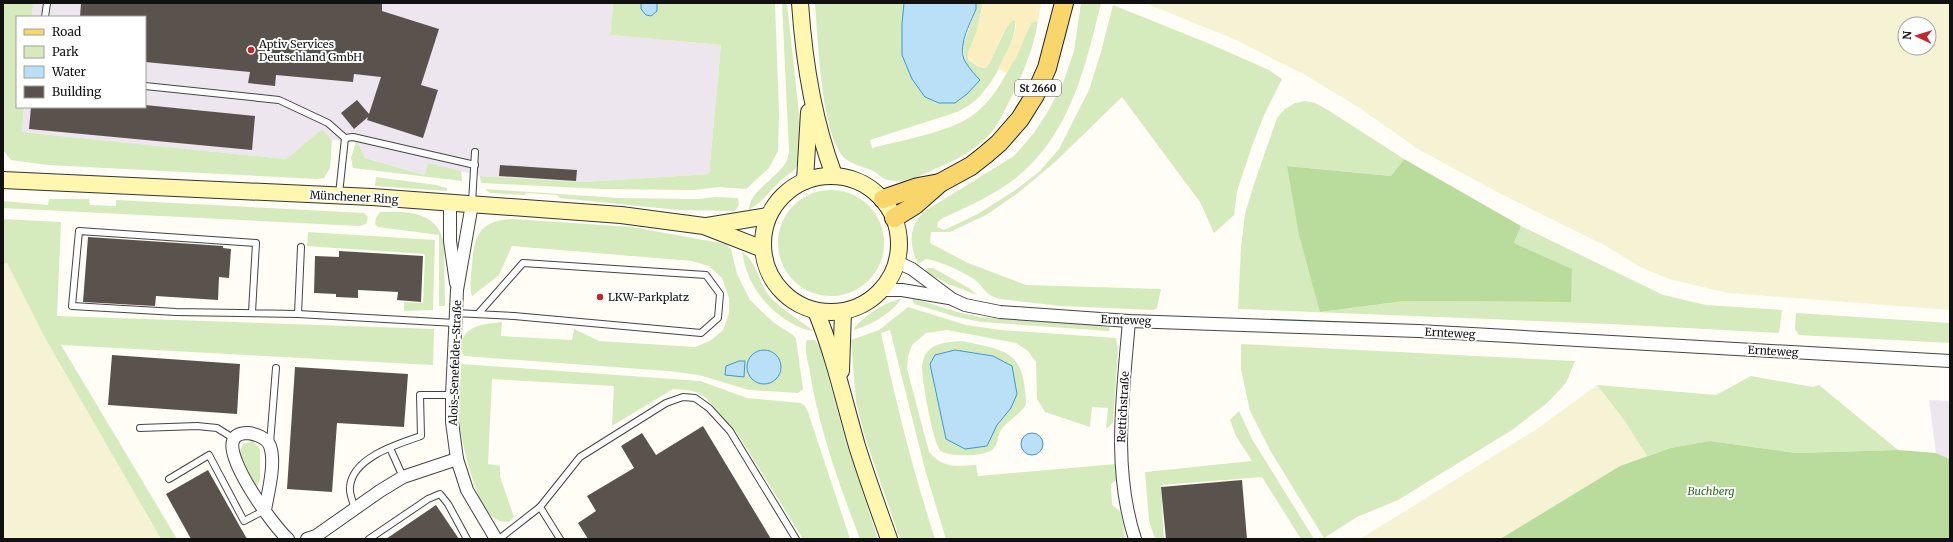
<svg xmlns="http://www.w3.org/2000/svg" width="1953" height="542" viewBox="0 0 1953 542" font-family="Merriweather,serif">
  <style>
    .industrial { fill: #eee6ef }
    .farmland { fill: #f6f3d4; fill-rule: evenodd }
    .green { fill: #d5ebbd; fill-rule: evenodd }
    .forest { fill: #b9dc9c }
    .sand { fill: #fbeec1 }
    .water { fill: #b9e0f7; stroke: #3f96cf }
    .building { fill: #5a524d }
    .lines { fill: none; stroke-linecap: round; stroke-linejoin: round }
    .lane-casing { stroke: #444; stroke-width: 8 }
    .street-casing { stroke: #444; stroke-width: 14 }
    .secondary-casing { stroke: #333; stroke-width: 18 }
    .primary-casing { stroke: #222; stroke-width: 20 }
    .lane { stroke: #fff; stroke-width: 6 }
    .street { stroke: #fff; stroke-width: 12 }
    .secondary { stroke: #fff6b0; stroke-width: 16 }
    .primary { stroke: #f9d66b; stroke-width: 18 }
    .poi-dot { fill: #c4262e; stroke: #fff; stroke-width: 1.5 }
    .labels { text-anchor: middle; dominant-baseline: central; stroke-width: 4; stroke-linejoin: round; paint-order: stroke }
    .shield { fill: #fff; stroke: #585858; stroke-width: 1 }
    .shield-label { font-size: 10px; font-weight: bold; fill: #111 }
    .poi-label { font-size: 11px; fill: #111; stroke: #fff; text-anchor: start }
    .street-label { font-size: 11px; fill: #111; stroke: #fff }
    .park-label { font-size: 11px; font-style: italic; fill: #2f6b1f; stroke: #fff }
  </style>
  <rect width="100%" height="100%" fill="#fffdf5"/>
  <g class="industrial">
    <path d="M33,3h580l-3,32 111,10 -12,129 -128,8 -101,-6 -52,-13 -2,12 -61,-17 -7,-15 -26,-3 -10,-11 -36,30 -264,-27 2,-25h121v-90h-113z"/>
    <path d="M1929,400l21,1v58l-14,-6z"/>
  </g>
  <g class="farmland">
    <path d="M1145,3h805v307l-222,-17 -59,-14 -29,-12 -34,-21 -107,-53 -81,-44 -60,-42 -51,-31 -73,-37zM1905,24h24v24h-24z"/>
    <path d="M7,263l38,75 116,201h-158v-275z"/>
    <path d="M1597,385l27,35 23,36 -27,10 -120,73h-140l177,-110z"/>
  </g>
  <g class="green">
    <path d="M3,3h30l-1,14h-15v90h7l-2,25 264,27 36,-30 10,11 -2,28 -6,10 -7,1 -269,-14 -37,-5 -8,-10z"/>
    <path d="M613,3h162l4,111 -1,37 -9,17 -23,21 -27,-2 -25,3 -92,-1 -121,-6 -1,-7 101,6 128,-8 12,-129 -111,-10z"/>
    <path d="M782,3h5l14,130 -1,29 -6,8 -13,10 -21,22 -11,8c-1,-19 32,-34 38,-50 1,-3 2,-6 2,-9z"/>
    <path d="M815,3h89l-2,21v31l10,24 13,18 14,6 26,-41 -2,-17 13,-36v-6h7l-6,28 -9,22v6l9,7 8,2 4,-4 19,-40 4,-4 3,1c2,20 -21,60 -35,75 -7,7 -15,12 -23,16l-87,28 2,8c30,-8 76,-15 101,-33 28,-20 43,-62 58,-92l7,-2c-5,30 -15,52 -28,79 -6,11 -12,25 -20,34 -15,16 -33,26 -53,34 -17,8 -33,17 -52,11 -5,-2 -8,-6 -12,-8 -10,-5 -26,-7 -32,-17 -20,-28 -23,-114 -26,-151z"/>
    <path d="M1081,3h20c-15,61 -29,124 -77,168 -23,21 -53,34 -81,47l-5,4 -1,5 7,3 34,-16 39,-25 23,-18 19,-22 30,-59 12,-38 12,-47 97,39 59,26 13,9 -18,36 -12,31 -15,45 -3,24 -20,18 -14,-31 -78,-105 -68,66 -36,30 -32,22 -36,17h-19l-1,11 38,20 58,22 135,4 -4,19 -4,2 -91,-4 -63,-7c-16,-5 -13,-11 -24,-19 -10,-7 -36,-20 -49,-21l-8,5c-9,-19 -10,-38 7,-53l89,-55 20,-23 13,-20 16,-30 11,-32z"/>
    <path d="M1305,101l10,2 13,7 76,49 -13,17 -104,-10 33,146 85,-11 166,1v-33l-57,-26 7,-17 142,69 43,10 76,5 -3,23 -169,-9 -372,-15 3,-62 4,-33 9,-30 23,-66 8,-9 10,-6z"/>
    <path d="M356,142l2,1 7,15 60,17 3,-12 33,8 1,10 -109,-13 -2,-10z"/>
    <path d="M376,177l60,8 11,3v3l-72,-5z"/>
    <path d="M485,189l134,9 79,1 17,-2 23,1 1,6 -4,7 -57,-1 -118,-12 -3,-3 -31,-2 -1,2 -35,-2z"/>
    <circle cx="831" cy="243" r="53"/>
    <path d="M49,199h40l1,6 26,1v-6l248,13 4,4 -2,7 -7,2 -356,-18v-7l45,4z"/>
    <path d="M380,212c28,-1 57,-1 64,31l1,63h-6v-71l-61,-8 -3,-3 1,-6z"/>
    <path d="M3,219l58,3 -4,94 377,13 -1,36 -372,-20 116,194h-16l-116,-201 -38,-75 -4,1z"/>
    <path d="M513,219l119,8 94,17 5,5 6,25 13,26 23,22 20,13 3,4 7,50 -5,4 -49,-3 -50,-15 -31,-4 -204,-15c-4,-5 -3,-9 -2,-15 5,-17 26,-17 40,-19l-1,14 71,4 2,-11 25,12 96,6 15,-6 13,-11 6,-16v-16l-7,-20 -13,-12 -17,-5 -180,-15 -13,29 -27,21c-3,-10 -1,-20 0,-31 2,-30 8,-45 41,-46z"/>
    <path d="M308,232l127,8 -2,70 -29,1v-9l19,1 2,-49 -118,-8z"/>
    <path d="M742,252c15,9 17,32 28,45 13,13 29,23 44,34 -12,-1 -21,-7 -31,-13 -23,-17 -36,-37 -41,-66z"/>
    <path d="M927,268h6l36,20 8,7 -29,-11 -24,-13z"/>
    <path d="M912,298l49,15 20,4 113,8 15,2 1,3 -2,1 -127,-9 -24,-5 -43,-13z"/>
    <path d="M901,299c-10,15 -32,27 -48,31 9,-13 31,-28 48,-31z"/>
    <path d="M908,307l58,18 35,5 115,8 2,10 -5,75 -7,6 2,-21 -16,-1 -2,20 -45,-15 -8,-13 -1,-37 -8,-11 -12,-8 -69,-13 -21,3 -14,12 -4,11 -1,13 22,83c16,17 25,14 47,13l2,11 138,-12 2,15 -7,5 1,21 9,7 4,24 -1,3h-178l-20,-66 -36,-143 -9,3c15,70 32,138 54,206h-35l-35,-102 -9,-35 -5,-62 28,-10z"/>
    <path d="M1796,313l154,10v20l-151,-8 -4,-6z"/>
    <path d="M807,340h8l5,7 26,95 32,97h-18c-21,-55 -42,-113 -51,-172 -2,-8 -5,-19 -2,-27z"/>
    <path d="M962,341c47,10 62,10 64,63 -3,8 -19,17 -25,26 -4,6 -2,13 -8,19 -7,8 -45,8 -52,2 -8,-6 -19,-72 -19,-83 0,-6 2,-13 6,-17 8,-9 23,-9 34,-10zM955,350l38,6 19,10 -1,42 -14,17 -10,20 -22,4z"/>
    <path d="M1241,344l334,17 -9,22 -19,20 -35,27 -114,70 -41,17 -33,21 -53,-86 -21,-41 -9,-42z"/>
    <path d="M461,364l239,17 47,17 54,5 4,3 3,6 42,127h-47l-66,-106 -31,-35 -10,-6 -9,-2 -14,-1 -61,37 2,-40 -122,-7 -4,85 12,2v11l14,40 -5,5c-5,0 -10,-1 -15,-4 -18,-11 -33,-77 -35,-99 -1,-18 1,-37 2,-55z"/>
    <path d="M1751,376l62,11 6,-2 79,65 -102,3 -86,-12 -40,7 -23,8 -23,-36 -27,-35 119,10z"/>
    <path d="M1239,411l13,28 62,100h-13l-39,-62 -101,8 3,54h-9l-6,-18 -4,-49 107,-11 -16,-25 -6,-16z"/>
    <path d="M253,441l7,8v31l-3,5 -3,-1 -9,-16 -6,-14 4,-10z"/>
  </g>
  <g class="forest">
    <path d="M1404,159l117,67 -7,17 58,26 -1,33 -166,-1 -85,11 -21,-77 -12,-69 104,10z"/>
    <path d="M1710,441l86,12 102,-3 38,3 14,6v80h-450l120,-73 50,-18z"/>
  </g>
  <path class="sand" d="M983,3h58l-3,18 -7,2 -15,35 -10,15 -8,-5c5,-9 23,-40 16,-48 -12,7 -18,35 -28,48l-9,-2 -9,-8v-5l9,-22z"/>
  <g class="water">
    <path d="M641,3h16v8l-6,5 -5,-1 -5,-6z"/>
    <path d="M904,3h72v6c-6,15 -20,39 -10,54 4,6 9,12 14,17l-13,14 -12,9h-16l-14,-6 -13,-18 -10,-24v-31z"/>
    <path d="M955,350l38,6 19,10 5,28 -6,14 -14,17 -10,21 -22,3 -19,-10 -16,-75 5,-9z"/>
    <circle cx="764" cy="367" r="17"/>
    <path d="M739,361h6l-1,16 -19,-2 1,-9z"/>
    <circle cx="1032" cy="444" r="11"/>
  </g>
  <g class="building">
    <path d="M81,3h301v8l57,18 -18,56 17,5 -15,48 -56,-18 1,-3 -14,12 -13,-16 16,-13 12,14 12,-37 -27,-3 -1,8 -77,-7 -1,11 -27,-3 2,-11 -105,-10v-45h-65z"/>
    <path d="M145,105l110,11 -3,34 -223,-21 2,-22h114z"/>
    <path d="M500,165l77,5 -1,11 -77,-5z"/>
    <path d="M88,237l135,9v2l8,1 -2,29 -10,-1 -1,23 -62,-4 -1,10 -72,-4z"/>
    <path d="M339,251l84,5 -2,46 -24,-2 1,-8 -40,-2v8l-22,-1v-3l-22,-1 1,-37 24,1z"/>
    <path d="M112,355l128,9 -3,50 -129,-9z"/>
    <path d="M295,367l113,7 -4,53 -67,-4 -5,69 -45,-3z"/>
    <path d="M703,426l68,113h-183l-10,-16 18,-12 -9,-15 47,-28 -13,-22 21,-13 14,22z"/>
    <path d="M208,470l39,69h-56l-25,-45z"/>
    <path d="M1242,480l5,59h-81l-5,-52z"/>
    <path d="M436,505l23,34h-73z"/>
  </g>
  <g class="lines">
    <g class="lane-casing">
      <g id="lane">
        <path d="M45,17l2,-14"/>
        <path d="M145,86l134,14 49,23 17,15 -6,56"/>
        <path d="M345,138l8,-1 122,28"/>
        <path d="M472,203l3,-51"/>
        <path d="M252,312l4,-69 -177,-12 -7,75 104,6 122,2 157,9"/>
        <path d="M455,313l59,3 187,17 17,-15 2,-24 -14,-19 -183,-12 -45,51"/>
        <path d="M298,314l3,-67"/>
        <path d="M140,428l57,-2 20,2 16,10"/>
        <path d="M270,443l6,-75"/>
        <path d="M390,448l13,29"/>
        <path d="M169,479l40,-24 35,66 21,-11"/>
        <path d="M540,507l40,-50 86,-54 17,-6 12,1 14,10 21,23 66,108"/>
        <path d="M355,508c-2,-6 -6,-14 -5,-21 2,-29 47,-43 71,-51l-1,-41h32"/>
        <path d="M369,539l59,-40 12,-5 8,10 19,35"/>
        <path d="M499,539l41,-32 20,32"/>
      </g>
    </g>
    <g class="street-casing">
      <g id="street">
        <path d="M450,203v38l6,42"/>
        <path d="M472,204l-15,86 -5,105v27l5,37 10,31 29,49"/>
        <path d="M897,262l15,7 40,30 13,6 35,7 129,9 289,10 532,30"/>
        <path d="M882,290h20l47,8"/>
        <path d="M1129,321c-6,73 -17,147 6,218"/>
        <path d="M265,510c3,-17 11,-47 5,-64 -3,-8 -14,-12 -22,-13 -6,0 -13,1 -15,8 -7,19 40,85 55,98"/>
        <path d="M307,539l9,-3 64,-45 23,-14 54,-18"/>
      </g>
    </g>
    <g class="secondary-casing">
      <g id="secondary">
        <path d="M800,3c4,59 13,117 34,172"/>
        <circle cx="831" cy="244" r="68"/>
        <path d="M3,180l369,17 249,18 83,11 59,23"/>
        <path d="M805,181l4,-69"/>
        <path d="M707,226l61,-10"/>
        <path d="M816,311c18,44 28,90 41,135 10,32 21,62 32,93"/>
        <path d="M841,371l2,-59"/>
      </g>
    </g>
    <g class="primary-casing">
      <g id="primary">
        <path d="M883,199l35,-12 22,-4"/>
        <path d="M894,218l21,-13 25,-22 31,-17 14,-11 14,-12 21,-24 15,-24 12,-27 17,-65"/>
      </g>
    </g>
    <use href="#lane" class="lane"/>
    <use href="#street" class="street"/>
    <use href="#secondary" class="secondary"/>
    <use href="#primary" class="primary"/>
  </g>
  <g class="poi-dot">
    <circle cx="251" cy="50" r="4"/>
    <circle cx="600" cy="297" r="4"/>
  </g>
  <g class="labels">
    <rect class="shield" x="1015" y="80" width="46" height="16" rx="3"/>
    <g class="shield-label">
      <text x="1038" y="88">St 2660</text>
    </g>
    <g class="poi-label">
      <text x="259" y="44">Aptiv Services<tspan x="259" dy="13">Deutschland GmbH</tspan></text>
      <text x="608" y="297">LKW-Parkplatz</text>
    </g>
    <g class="street-label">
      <text transform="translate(354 197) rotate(3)">Münchener Ring</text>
      <text transform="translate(1126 320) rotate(2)">Ernteweg</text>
      <text transform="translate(1450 333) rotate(3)">Ernteweg</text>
      <text transform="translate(1773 351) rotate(3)">Ernteweg</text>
      <text transform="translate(455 363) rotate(-88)">Alois-Senefelder-Straße</text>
      <text transform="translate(1123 407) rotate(-87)">Rettichstraße</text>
    </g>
    <g class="park-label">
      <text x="1711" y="491">Buchberg</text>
    </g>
  </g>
  <rect width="1953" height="542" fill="none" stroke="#111111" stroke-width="8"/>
  <rect x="16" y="16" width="130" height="92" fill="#ffffff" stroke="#a0a0a0"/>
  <rect x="24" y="29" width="20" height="6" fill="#f9d66b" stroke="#a0a0a0"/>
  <text x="52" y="36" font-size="12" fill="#111111">Road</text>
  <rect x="24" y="46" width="20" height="12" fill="#d5ebbd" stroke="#a0a0a0"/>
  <text x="52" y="56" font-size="12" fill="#111111">Park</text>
  <rect x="24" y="66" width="20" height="12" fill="#b9e0f7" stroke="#a0a0a0"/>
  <text x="52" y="76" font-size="12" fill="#111111">Water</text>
  <rect x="24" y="86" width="20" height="12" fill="#5a524d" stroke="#a0a0a0"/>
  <text x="52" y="96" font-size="12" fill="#111111">Building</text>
  <g transform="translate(1917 36) rotate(274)"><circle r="19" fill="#ffffff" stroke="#a0a0a0"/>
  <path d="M0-3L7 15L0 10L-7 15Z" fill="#c4262e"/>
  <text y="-6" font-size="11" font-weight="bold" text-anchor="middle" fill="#111111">N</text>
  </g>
</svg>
